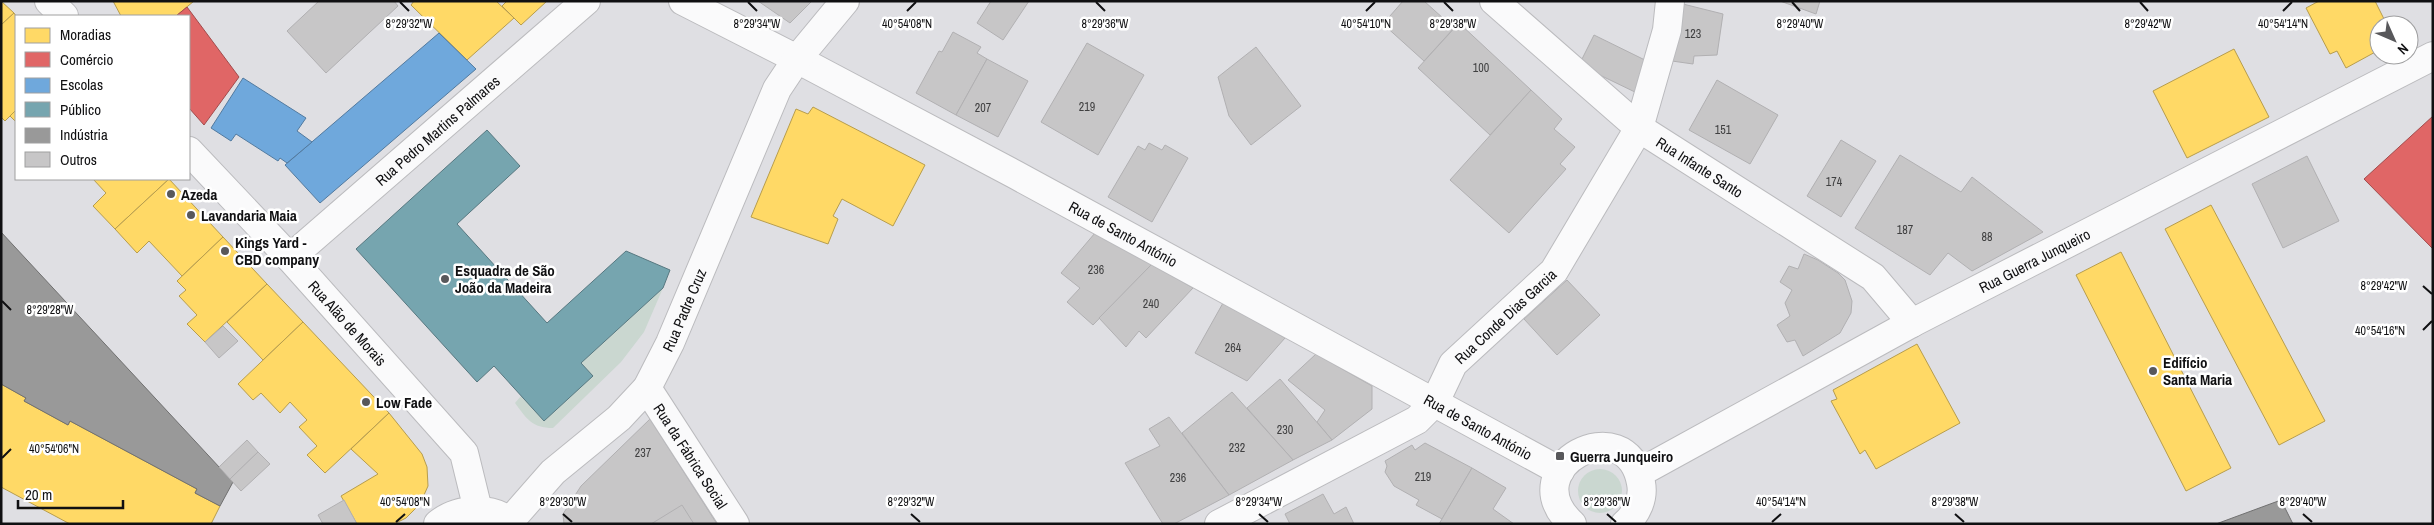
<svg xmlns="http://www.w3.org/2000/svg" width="2434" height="525" viewBox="0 0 2434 525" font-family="'Archivo Narrow',sans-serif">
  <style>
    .green { fill: #cad7d0 }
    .homes { fill: #ffd966; stroke: #b79d4d }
    .shops { fill: #e06666; stroke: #a24c4d }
    .schools { fill: #6fa8dc; stroke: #527a9f }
    .public { fill: #76a5af; stroke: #577880 }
    .industry { fill: #999; stroke: #707070 }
    .building { fill: #c7c6c7; stroke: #b1b0b2 }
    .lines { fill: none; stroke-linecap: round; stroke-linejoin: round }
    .minor-casing { stroke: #bbbbbe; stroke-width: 30 }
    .tertiary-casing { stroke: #bbbbbe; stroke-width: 30 }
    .minor { stroke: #fafafb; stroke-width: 28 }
    .tertiary { stroke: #fafafb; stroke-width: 28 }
    .ticks { fill: none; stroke: #101012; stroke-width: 2 }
    .poi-dot { fill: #58585b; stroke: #fff; stroke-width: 2 }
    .labels { text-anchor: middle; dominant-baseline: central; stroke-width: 5; stroke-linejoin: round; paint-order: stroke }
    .number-label { font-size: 12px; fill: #404041 }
    .street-label { font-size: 15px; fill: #101012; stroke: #fff }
    .poi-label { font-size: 15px; font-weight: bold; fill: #101012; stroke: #fff; text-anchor: start }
    .ticks-label { font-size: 12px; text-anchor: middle; fill: #101012; stroke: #fff; stroke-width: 5; stroke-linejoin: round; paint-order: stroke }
  </style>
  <rect width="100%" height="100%" fill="#dfdfe3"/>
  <g class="green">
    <path d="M663,288l-19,44 -23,30 -68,66c-21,0 -26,-9 -38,-25l6,-7 71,-20 -11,-13z"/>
    <circle cx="1600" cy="491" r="22"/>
  </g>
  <g class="homes">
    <path d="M1,1l13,12 -13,12z"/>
    <path d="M113,1h81l-18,15h-55z"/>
    <path d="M414,1h82l18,17 -47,42 -56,-55z"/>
    <path d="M507,1h40l-26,24 -19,-19z"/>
    <path d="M2319,1h56l12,24h-8v25l-33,18 -9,-17 -7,3 -24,-46z"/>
    <path d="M14,13l2,3v94l-11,11 -4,-4v-92z"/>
    <path d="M2234,49l35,68 -82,41 -34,-67z"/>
    <path d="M813,107l112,58 -32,61 -51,-27 -9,17 5,3 -10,25 -77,-27 45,-108 12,5z"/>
    <path d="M16,110v12l-6,-6z"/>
    <path d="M93,179h76l-54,50 -22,-23 13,-13z"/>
    <path d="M169,179l54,58 -41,39 -33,-35 -12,12 -22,-24z"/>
    <path d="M2211,205l114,216 -46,24 -114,-216z"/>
    <path d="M223,237l44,47 -62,58 -18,-18 10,-9 -18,-19 7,-6 -9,-9z"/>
    <path d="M2121,252l110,216 -45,23 -110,-216z"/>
    <path d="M267,284l36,38 -40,38 -36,-38z"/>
    <path d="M303,322l86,91 -64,60 -18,-18 10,-9 -18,-19 8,-7 -17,-18 -10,11 -19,-20 -8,7 -15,-16z"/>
    <path d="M1917,344l43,79 -84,46 -11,-19 -5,4 -29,-53 6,-2 -4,-9z"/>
    <path d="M1,384l25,14 -2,3 44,24 2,-4 127,68 -2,4 25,13 -9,18h-141l-69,-37z"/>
    <path d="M389,413l33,41 5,13 1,19 -8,18 -14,14 -12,6h-37l-16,-28 37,-22 -27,-25z"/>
  </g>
  <g class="shops">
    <path d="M187,7l52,70 -35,48 -15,-17v-92h-13z"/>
    <path d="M2433,116v133l-69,-70z"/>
  </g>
  <g class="schools">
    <path d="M439,33l37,36 -156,134 -35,-38z"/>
    <path d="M243,78l63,40 -9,13 15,11 -25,21 -7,-5 -2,3 -42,-27 -5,7 -20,-13z"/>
  </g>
  <path class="public" d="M487,130l33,36 -63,58 90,99 79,-72 44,19 -7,18 -82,75 12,13 -49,45 -50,-55 -17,16 -121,-133z"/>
  <g class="industry">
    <path d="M1,232l232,250 -13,24 -25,-13 2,-4 -127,-68 -2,4 -44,-24 2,-3 -25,-14z"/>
    <path d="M2281,500l12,24h-77z"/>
  </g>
  <g class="building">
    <path d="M319,1h75l4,5 -72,67 -39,-42z"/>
    <path d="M758,1h54l-22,22z"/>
    <path d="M991,1h38l-26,39 -26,-17z"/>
    <path d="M1403,1h21l30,27 -30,33 -41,-37z"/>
    <path d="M1780,1h40l-4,13z"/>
    <path d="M1675,2l48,12 -6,41 -23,1 -1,8 -28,-4z"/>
    <path d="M1459,23l72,67 -41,45 -72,-67z"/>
    <path d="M953,32l28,15 -4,6 10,6 -31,56 -40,-22 23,-42 3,1z"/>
    <path d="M1594,35l57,28 -14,30 -58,-28z"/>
    <path d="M1087,43l57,32 -46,80 -57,-33z"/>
    <path d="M1256,47l45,59 -50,39 -22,-29 -11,-39z"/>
    <path d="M987,59l41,22 -30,56 -42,-22z"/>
    <path d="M1717,80l61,35 -28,49 -61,-34z"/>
    <path d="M1531,90l31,29 -8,10 21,18 -15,17 6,5 -57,64 -59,-53z"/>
    <path d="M1841,140l35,21 -35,56 -34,-21z"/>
    <path d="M1149,143l13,7 3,-5 23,13 -36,64 -44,-25 30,-51 7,4z"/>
    <path d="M1900,155l61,37 11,-15 71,55 -71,39 -24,-18 -18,22 -75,-47z"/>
    <path d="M2307,156l32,65 -56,27 -31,-64z"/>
    <path d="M1095,233l57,31 -59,61 -26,-23 13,-14 -19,-15z"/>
    <path d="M1804,254l14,6 20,13 7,7 7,21 -1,12 -11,20 -37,23 -8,-16 -8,2 -10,-17 13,-9 -5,-13 7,-13 -12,-8 9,-16 9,3z"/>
    <path d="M1152,264l41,24 -47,50 -7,-7 -13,16 -27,-29z"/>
    <path d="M1567,280l33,35 -43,40 -33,-36z"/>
    <path d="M1223,303l62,35 -38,43 -52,-28z"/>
    <path d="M223,326l15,15 -19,17 -14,-16z"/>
    <path d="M1316,354l56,32v23l-40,31 -15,-18 8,-12 -37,-30z"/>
    <path d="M1280,379l52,61 -39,20 -46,-52z"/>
    <path d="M1232,392l61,68 -64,35 -47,-62z"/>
    <path d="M1169,417l60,78 -55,29h-11l-38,-61 35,-17 -11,-17z"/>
    <path d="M650,419l67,105h-153l-1,-10 18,-28z"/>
    <path d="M247,440l11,12 -28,27 -11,-12z"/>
    <path d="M1425,443l47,25 -30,51 -26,-14 3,-5 -25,-14 -9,-14 2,-6 -2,-5 27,-16 3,5z"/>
    <path d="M258,452l12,12 -29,27 -11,-12z"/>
    <path d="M1472,468l34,20 -13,21 21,15h-75z"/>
    <path d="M1323,494l11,20 12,-7 8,17h-64l-5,-10z"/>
    <path d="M344,500l13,24h-34l-5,-9z"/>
    <path d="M682,505l12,19h-43z"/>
  </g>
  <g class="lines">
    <g class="minor-casing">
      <g id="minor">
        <path d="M49,1l15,15"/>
        <path id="s1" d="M683,1l114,58 219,116 544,296"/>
        <path id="s2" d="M1494,1l145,127 234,149 39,46"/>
        <path id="s3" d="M189,151l101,107 174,195 14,57"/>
        <path id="s4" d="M290,258l296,-257"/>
        <path id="s5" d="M647,388l88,136"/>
        <path id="s6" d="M1639,473l273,-150 521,-267"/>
        <path id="s7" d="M510,521l43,-49 66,-54 28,-30 23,-45 107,-254 20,-30 48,-58"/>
        <path id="s8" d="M1219,524l198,-104 18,-18 18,-38 101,-93 85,-143 28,-98 3,-29"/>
        <path d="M1572,524c-61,-57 55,-118 69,-41 3,15 -4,31 -16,41"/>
      </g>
    </g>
    <g class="tertiary-casing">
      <path id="tertiary" d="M438,524c20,-17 55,-18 75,0"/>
    </g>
    <use href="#minor" class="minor"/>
    <use href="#tertiary" class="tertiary"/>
  </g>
  <path class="ticks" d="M400,2l9,9M748,2l9,9M1096,2l9,9M1444,2l9,9M1792,2l8,9M2140,2l8,9M907,11l9,-9M1366,11l9,-9M2283,11l9,-9M2423,286l9,8M2,301l9,9M2423,330l9,-9M2,458l9,-9M563,514l9,8M911,514l9,8M1259,514l9,8M1607,514l9,8M1955,514l9,8M2303,514l9,8M396,522l9,-8M1772,522l9,-8"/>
  <g class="poi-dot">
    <circle cx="171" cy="194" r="5"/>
    <circle cx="191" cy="215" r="5"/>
    <circle cx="225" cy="251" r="5"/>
    <circle cx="445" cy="279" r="5"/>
    <circle cx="2153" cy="371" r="5"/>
    <circle cx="366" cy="402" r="5"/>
    <rect x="1555" y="451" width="10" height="10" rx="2.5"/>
  </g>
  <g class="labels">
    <g class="number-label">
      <text x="1693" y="34">123</text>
      <text x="1481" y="68">100</text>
      <text x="1087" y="107">219</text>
      <text x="983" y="108">207</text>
      <text x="1723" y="130">151</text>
      <text x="1834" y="182">174</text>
      <text x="1905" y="230">187</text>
      <text x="1987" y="237">88</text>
      <text x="1096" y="270">236</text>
      <text x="1151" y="304">240</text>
      <text x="1233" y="348">264</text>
      <text x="1285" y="430">230</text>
      <text x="1237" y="448">232</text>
      <text x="643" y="453">237</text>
      <text x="1423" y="477">219</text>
      <text x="1178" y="478">236</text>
    </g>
    <g class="street-label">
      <text stroke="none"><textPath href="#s4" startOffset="195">Rua Pedro Martins Palmares</textPath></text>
      <text stroke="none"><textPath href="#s2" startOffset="265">Rua Infante Santo</textPath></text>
      <text stroke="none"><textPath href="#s1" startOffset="498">Rua de Santo António</textPath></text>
      <text stroke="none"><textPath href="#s6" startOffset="449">Rua Guerra Junqueiro</textPath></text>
      <text stroke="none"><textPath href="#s7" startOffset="278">Rua Padre Cruz</textPath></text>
      <text stroke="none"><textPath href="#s8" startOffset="362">Rua Conde Dias Garcia</textPath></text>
      <text stroke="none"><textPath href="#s3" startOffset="234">Rua Alão de Morais</textPath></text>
      <text stroke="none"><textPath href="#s1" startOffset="902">Rua de Santo António</textPath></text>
      <text stroke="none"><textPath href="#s5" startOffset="81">Rua da Fábrica Social</textPath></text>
    </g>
    <g class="poi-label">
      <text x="181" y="194">Azeda</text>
      <text x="201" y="215">Lavandaria Maia</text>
      <text x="235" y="242">Kings Yard -<tspan x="235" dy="17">CBD company</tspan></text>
      <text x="455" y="270">Esquadra de São<tspan x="455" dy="17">João da Madeira</tspan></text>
      <text x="2163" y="362">Edifício<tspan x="2163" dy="17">Santa Maria</tspan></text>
      <text x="376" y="402">Low Fade</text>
      <text x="1570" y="456">Guerra Junqueiro</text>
    </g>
  </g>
  <g class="ticks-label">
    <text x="409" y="28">8°29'32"W</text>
    <text x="757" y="28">8°29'34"W</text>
    <text x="907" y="28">40°54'08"N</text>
    <text x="1105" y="28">8°29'36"W</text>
    <text x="1366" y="28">40°54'10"N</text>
    <text x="1453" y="28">8°29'38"W</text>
    <text x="1800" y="28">8°29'40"W</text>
    <text x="2148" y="28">8°29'42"W</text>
    <text x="2283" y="28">40°54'14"N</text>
    <text x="2384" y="290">8°29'42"W</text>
    <text x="50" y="314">8°29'28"W</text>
    <text x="2380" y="335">40°54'16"N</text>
    <text x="54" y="453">40°54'06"N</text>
    <text x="405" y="506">40°54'08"N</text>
    <text x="563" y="506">8°29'30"W</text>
    <text x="911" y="506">8°29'32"W</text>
    <text x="1259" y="506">8°29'34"W</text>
    <text x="1607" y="506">8°29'36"W</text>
    <text x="1781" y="506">40°54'14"N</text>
    <text x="1955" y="506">8°29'38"W</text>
    <text x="2303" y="506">8°29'40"W</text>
  </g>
  <rect width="2434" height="525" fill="none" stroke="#101012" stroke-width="5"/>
  <rect x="15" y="15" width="175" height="165" fill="#ffffff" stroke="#9f9fa0"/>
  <rect x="25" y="28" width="25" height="15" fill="#ffd966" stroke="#9f9fa0"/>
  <text x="60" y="40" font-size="15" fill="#101012">Moradias</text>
  <rect x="25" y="52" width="25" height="15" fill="#e06666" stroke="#9f9fa0"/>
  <text x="60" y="65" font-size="15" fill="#101012">Comércio</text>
  <rect x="25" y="78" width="25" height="15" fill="#6fa8dc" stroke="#9f9fa0"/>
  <text x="60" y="90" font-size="15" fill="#101012">Escolas</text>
  <rect x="25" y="102" width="25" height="15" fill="#76a5af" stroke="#9f9fa0"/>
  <text x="60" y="115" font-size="15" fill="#101012">Público</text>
  <rect x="25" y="128" width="25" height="15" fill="#999999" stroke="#9f9fa0"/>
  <text x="60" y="140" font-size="15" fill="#101012">Indústria</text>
  <rect x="25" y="152" width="25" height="15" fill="#c7c6c7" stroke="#9f9fa0"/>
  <text x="60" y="165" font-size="15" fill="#101012">Outros</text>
  <g transform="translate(2394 40) rotate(135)"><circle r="24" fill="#ffffff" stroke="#9f9fa0"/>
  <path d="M0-4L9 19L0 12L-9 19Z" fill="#58585b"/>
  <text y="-8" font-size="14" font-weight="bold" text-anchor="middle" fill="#101012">N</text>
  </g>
  <path d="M18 500v8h105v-8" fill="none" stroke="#101012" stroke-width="2.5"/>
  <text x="25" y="500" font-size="15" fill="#101012" stroke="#ffffff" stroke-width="4" paint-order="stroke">20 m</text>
</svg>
